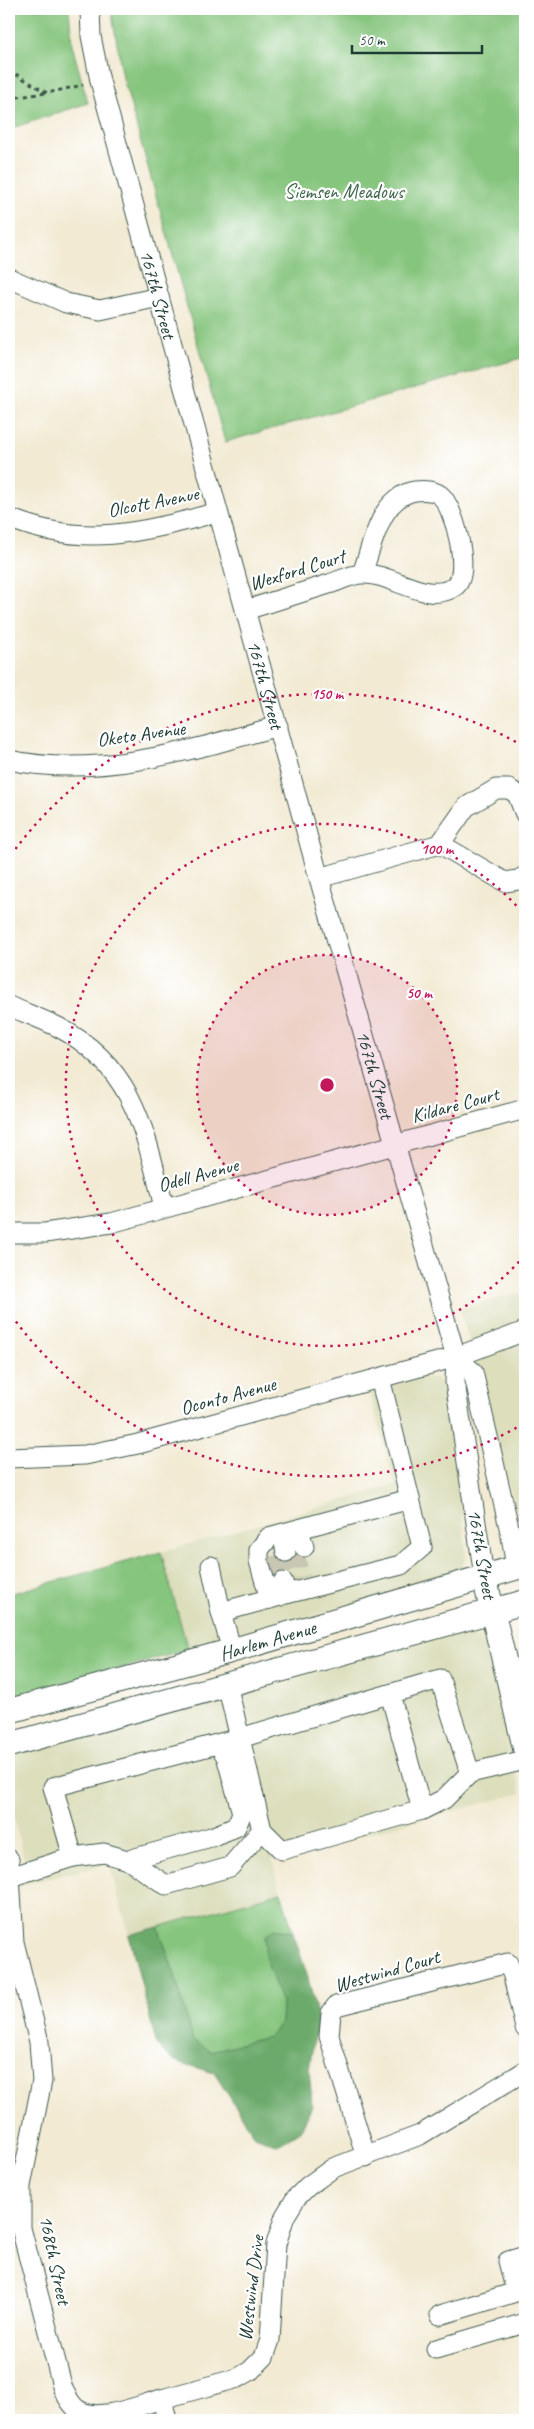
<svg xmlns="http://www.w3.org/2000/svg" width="534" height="2429" viewBox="0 0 534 2429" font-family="Caveat,sans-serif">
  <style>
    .built { fill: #dcdebc }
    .green { fill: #85c57d; stroke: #528158 }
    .forest { fill: #6caa6c; stroke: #467450 }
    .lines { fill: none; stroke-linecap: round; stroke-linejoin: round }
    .minor-tunnel { stroke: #c8c7b3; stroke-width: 19; stroke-dasharray: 19 9; stroke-linecap: butt }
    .minor-casing { stroke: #3f574c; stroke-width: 21 }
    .major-casing { stroke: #3f574c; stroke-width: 26 }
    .path { stroke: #3f574c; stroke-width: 3; stroke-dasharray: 4 4; stroke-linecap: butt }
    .minor { stroke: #fff; stroke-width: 19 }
    .major { stroke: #fff; stroke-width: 24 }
    .ring { fill: none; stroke: #c2185b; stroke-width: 2.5; stroke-dasharray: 2.5 5 }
    .labels { text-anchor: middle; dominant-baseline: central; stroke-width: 4.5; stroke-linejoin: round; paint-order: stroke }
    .park-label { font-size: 20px; fill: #3e664a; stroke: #fff }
    .street-label { font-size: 20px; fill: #1f3d34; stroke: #fff }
    .centre { fill: #c2185b; stroke: #fff; stroke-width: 2.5 }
    .ring-label { font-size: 15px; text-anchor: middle; font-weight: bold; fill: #c2185b; stroke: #fff; stroke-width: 4.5; stroke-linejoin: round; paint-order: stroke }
  </style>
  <rect width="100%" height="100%" fill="#fff"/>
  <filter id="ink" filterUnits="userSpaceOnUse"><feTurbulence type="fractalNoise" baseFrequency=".02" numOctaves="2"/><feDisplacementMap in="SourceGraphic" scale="10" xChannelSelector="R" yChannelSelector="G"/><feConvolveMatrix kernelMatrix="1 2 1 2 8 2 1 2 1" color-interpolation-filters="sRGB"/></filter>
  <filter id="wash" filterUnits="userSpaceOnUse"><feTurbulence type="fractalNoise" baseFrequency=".0096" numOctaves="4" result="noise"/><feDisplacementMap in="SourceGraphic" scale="20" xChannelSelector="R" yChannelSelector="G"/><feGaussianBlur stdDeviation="1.12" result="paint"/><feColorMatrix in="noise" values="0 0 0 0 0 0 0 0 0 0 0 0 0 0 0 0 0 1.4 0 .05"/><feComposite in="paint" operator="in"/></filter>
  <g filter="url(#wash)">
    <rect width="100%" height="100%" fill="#f2ead3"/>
    <g class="built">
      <path d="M525,1291v241l-5,-7 -60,-216z"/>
      <path d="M427,1377l9,2 9,7 6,10 2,11 13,151 -5,11 -8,6 -10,5 -255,70 -27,-98 234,-67 -26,-95z"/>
      <path d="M457,1630l22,8 16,19 26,136 -249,66 9,33 -152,43 -20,-71 -85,20 -1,-28 -14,-58v-44z"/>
    </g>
    <g class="green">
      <path d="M9,9h60l3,36 16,58 -79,26z"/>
      <path d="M111,9h414v348l-300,85 -102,-364z"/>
      <path d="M161,1552l27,98 -179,49v-105z"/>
      <path d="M281,1892l12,40 -19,-3 2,54 6,21 -1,19 -11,14 -60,14 -17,-10 -19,-69 -16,-45z"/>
    </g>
    <path class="forest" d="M158,1927l16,45 19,68 17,11 59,-14 12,-14 1,-19 -17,-47v-21l9,-7 19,3 15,46 10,41 -9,49 3,38 -11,24 -23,15 -23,-9 -41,-63 -41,-13 -16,-14 -28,-111z"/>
  </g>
  <g filter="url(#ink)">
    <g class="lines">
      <g class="minor-tunnel">
        <path d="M294,1550l7,28"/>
        <path d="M277,1555l6,27"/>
      </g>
      <g class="minor-casing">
        <g id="minor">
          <path id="s1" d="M90,9l1,27 9,45 59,216 160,581 137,479 -1,25 29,194"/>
          <path d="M9,278l57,25 34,7 59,-13"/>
          <path d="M9,518c74,31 135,14 209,-6"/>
          <path d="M246,610c28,-9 55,-17 83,-26 10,-3 23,-10 33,-10 29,-2 64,31 92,13 18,-11 1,-80 -14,-92 -7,-5 -17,-5 -25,-4 -13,2 -24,12 -30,22 -11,18 -16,41 -23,61"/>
          <path d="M9,760c88,19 184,-10 269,-34"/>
          <path d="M440,844l65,38 13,-2 7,-4"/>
          <path d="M319,878l121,-34 26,-37 30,-18h13l8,5 8,20"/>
          <path d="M9,1006c16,7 33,13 49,21 76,39 87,105 106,180"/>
          <path d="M9,1233h36l66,-10 414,-114"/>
          <path d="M456,1357l17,15 38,164 5,32"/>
          <path d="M9,1458l76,-3 53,-11 318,-87 69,-26"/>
          <path d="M299,1529l5,18"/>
          <path d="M282,1534l4,18"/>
          <path d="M211,1566l10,46"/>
          <path d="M283,1582l3,12 115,-29 21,-18 -12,-48"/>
          <path d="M270,1599l-11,-38v-11l10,-13 141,-38 -30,-121"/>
          <path d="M232,1651l-11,-39 59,-16"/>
          <path d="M227,1684l35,146 20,20 140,-40 22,-11 26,-26"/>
          <path d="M390,1694l32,116"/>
          <path d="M73,1857l31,-4 24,7 38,25 64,-18 32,-37"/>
          <path d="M9,1859l5,83 25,100 3,39 -21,105v42l42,161c4,7 7,15 14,20 20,15 62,-4 85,-10l5,21"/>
          <path d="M128,1860l83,-23 25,-10 6,-14 -16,-57 -8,-12"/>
          <path d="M10,1877l63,-20 -20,-70 187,-49 200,-59 30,94 55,-13"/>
          <path d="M366,2157l-37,-121 2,-23 5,-7 172,-43 5,13 12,52"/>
          <path d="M440,2315l76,-23 -8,-31 17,-5"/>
          <path d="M436,2349l89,-26"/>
          <path d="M162,2399l76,-21 12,-7 14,-14 6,-17 6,-96 9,-28 11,-18 12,-12 25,-18 87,-33 105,-64"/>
        </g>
      </g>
      <g class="major-casing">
        <g id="major">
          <path d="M484,1576l41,172"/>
          <path id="s2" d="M9,1711l218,-59 298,-87"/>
          <path d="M9,1745l516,-143"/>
        </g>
      </g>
      <g class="path">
        <path d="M9,70l38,23 36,-8"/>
        <path d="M9,98l38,-5"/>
      </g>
      <use href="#minor" class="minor"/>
      <use href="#major" class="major"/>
    </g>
  </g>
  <circle cx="327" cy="1085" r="130" fill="#c2185b" fill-opacity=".12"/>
  <g class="ring">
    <circle cx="327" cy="1085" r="130"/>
    <path d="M524 1256A261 261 0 1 1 524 914"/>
    <path d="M523 1424A391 391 0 0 1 11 1315M11 855A391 391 0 0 1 523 746"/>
  </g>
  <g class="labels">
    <g class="park-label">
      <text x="344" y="191">Siemsen Meadows</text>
    </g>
    <g class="street-label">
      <text stroke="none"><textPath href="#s1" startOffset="294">167th Street</textPath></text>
      <text transform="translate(153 502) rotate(-11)">Olcott Avenue</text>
      <text transform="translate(297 570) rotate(-17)">Wexford Court</text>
      <text stroke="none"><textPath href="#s1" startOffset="699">167th Street</textPath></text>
      <text transform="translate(141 734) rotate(-8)">Oketo Avenue</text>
      <text stroke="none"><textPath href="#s1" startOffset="1104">167th Street</textPath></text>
      <text transform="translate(455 1105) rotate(-15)">Kildare Court</text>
      <text transform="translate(198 1175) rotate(-15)">Odell Avenue</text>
      <text transform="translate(228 1396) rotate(-15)">Oconto Avenue</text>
      <text transform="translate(482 1554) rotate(80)">167th Street</text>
      <text stroke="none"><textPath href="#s2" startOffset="268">Harlem Avenue</textPath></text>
      <text transform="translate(387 1971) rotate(-16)">Westwind Court</text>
      <text transform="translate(55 2260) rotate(78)">168th Street</text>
      <text transform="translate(251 2288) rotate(-83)">Westwind Drive</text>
    </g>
  </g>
  <circle cx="327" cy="1085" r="8" class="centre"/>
  <g class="ring-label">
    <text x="327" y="699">150 m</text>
    <text x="437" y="854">100 m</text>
    <text x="419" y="998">50 m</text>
  </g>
  <rect width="534" height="2429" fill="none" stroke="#fff" stroke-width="30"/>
  <path d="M352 45v8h130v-8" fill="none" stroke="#1f3d34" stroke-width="2.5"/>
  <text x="359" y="45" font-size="15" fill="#1f3d34" stroke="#ffffff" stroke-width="4" paint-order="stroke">50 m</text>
</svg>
